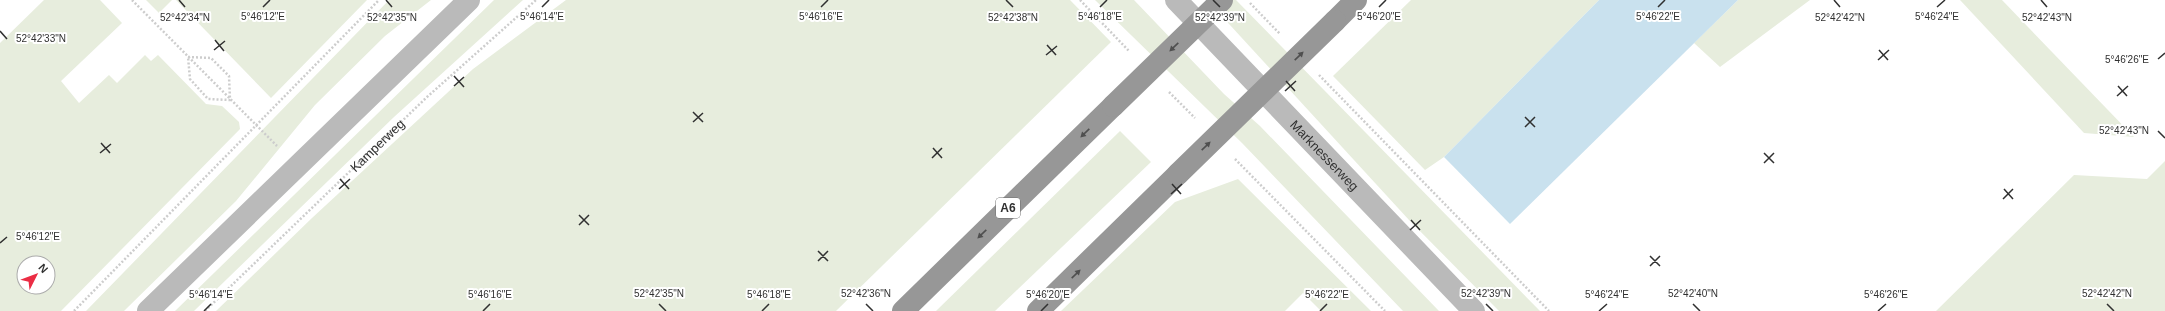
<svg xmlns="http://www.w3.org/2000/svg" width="2165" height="311" viewBox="0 0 2165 311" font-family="Helvetica,sans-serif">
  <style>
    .green { fill: #e7eddd; fill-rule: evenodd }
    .water { fill: #c9e1ee }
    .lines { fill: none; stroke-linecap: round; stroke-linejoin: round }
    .path { stroke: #cdcdcd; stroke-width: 2.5; stroke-dasharray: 2 2; stroke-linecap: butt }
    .secondary { stroke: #bababa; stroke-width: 22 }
    .highway { stroke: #979797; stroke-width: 22 }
    .highway-bridge { stroke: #979797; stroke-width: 22 }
    .oneway { fill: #4f4f4f }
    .ticks { fill: none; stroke: #303030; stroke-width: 1.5 }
    .labels { text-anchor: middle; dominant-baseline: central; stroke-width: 4; stroke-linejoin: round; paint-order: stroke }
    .shield { fill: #fff; stroke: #6e6e6e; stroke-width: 1 }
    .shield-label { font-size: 12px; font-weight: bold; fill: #303030 }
    .street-label { font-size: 13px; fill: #303030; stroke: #fff }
    .ticks-label { font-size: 10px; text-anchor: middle; fill: #303030; stroke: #fff; stroke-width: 4; stroke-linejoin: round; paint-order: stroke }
  </style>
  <rect width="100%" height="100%" fill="#fff"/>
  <g class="green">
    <path d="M44,0h56l22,23 -61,58 18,22 30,-28 8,8 28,-28 6,6 7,-6 48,49 16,2 17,16 1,7 -179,182h-61v-268zM24,263h24v24h-24z"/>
    <path d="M146,0h26l-13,13z"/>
    <path d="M176,0h191l-96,98z"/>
    <path d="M389,0h42l-46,36 -70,69 -79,96 -112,110h-38z"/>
    <path d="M494,0h29l-129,117 -200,194h-19z"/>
    <path d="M566,0h504l41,42 -275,269h-620l96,-93 161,-149z"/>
    <path d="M1095,0h39l90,94 36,32 179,185h-36l-161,-168z"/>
    <path d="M1207,0h29l304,311h-41l-90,-91z"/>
    <path d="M1411,0h188l-155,157 -19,13 -92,-94z"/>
    <path d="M1738,0h72l-90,67 -26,-24z"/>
    <path d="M1960,0h42l132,137 -50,-4z"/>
    <path d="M1120,131l31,31 -156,149h-59z"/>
    <path d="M2165,161v150h-229l138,-136 73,4z"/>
    <path d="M1238,179l133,132h-50l-18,-18 -18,18h-224l114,-109z"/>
  </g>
  <path class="water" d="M1599,0h139l-228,224 -66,-67z"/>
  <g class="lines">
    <g class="path">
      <path d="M132,0l145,146"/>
      <path d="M1080,0l49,51"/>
      <path d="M1250,3l30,31"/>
      <path d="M188,57l23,1 18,18 1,24 -22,-1 -18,-20z"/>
      <path d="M1319,75l230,236"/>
      <path d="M1169,92l26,26"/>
      <path d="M1235,159l150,152"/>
      <path d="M74,311l305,-311"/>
      <path id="s1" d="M205,311l222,-214 109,-97"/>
    </g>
    <g class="secondary">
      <path id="s2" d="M1176,0l298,311"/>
      <path d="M148,311l321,-311"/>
    </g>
    <g class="highway">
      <path d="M1335,21l21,-21"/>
      <path d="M903,311l210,-205"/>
      <path d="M1038,311l140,-137"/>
    </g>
    <g class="highway-bridge">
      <path d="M1113,106l109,-106"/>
      <path d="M1178,174l157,-153"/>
    </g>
  </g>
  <defs><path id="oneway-solid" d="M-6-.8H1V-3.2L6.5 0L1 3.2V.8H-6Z"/></defs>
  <g class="oneway">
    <use href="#oneway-solid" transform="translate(1174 47) rotate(136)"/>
    <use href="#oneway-solid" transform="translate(1299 56) rotate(-44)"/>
    <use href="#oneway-solid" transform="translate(1085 133) rotate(136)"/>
    <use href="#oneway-solid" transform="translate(1206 146) rotate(-44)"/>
    <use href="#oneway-solid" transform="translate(982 234) rotate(136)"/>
    <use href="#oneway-solid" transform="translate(1076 274) rotate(-44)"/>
  </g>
  <path class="ticks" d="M179,0l6,7M386,0l6,7M1006,0l7,7M1213,0l7,7M1834,0l6,7M2041,0l6,7M263,7l7,-7M542,7l7,-7M821,7l7,-7M1100,7l7,-7M1379,7l7,-7M1658,7l7,-7M1937,7l8,-7M0,31l7,8M215,40l9,11M1047,45l9,10M214,50l11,-9M1879,50l9,10M1046,55l11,-9M2158,59l7,-6M1878,60l11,-10M454,76l10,11M1286,81l9,10M454,86l10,-9M2118,86l9,10M1285,91l11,-10M2117,96l11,-10M693,112l10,10M1525,117l10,10M693,122l10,-9M1525,127l10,-10M2158,131l7,7M101,143l9,10M933,148l9,10M100,153l11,-9M1764,153l10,10M932,158l10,-10M1764,163l10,-10M340,179l9,10M1172,184l9,10M339,189l11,-10M2004,189l9,10M1171,194l11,-10M2003,199l10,-10M579,215l10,10M1411,220l9,10M579,225l10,-10M1410,230l11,-10M0,243l7,-6M818,251l10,10M1650,256l10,10M818,261l10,-10M1650,266l10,-10M659,304l7,7M866,304l7,7M1486,304l7,7M1693,304l7,7M2107,304l7,7M204,311l7,-7M483,311l7,-7M762,311l7,-7M1041,311l7,-7M1320,311l7,-7M1599,311l8,-7M1878,311l8,-7"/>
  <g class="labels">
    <rect class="shield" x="996" y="198" width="24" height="20" rx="3"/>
    <g class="shield-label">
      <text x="1008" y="208">A6</text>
    </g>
    <g class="street-label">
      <text stroke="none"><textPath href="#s1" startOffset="239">Kamperweg</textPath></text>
      <text stroke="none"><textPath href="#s2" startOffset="215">Marknesserweg</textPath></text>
    </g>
  </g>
  <g class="ticks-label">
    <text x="1937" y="20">5°46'24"E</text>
    <text x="263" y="20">5°46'12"E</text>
    <text x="542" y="20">5°46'14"E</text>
    <text x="821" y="20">5°46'16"E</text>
    <text x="1100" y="20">5°46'18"E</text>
    <text x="1379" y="20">5°46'20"E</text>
    <text x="1658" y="20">5°46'22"E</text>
    <text x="185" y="21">52°42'34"N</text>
    <text x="1013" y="21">52°42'38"N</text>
    <text x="2047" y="21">52°42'43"N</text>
    <text x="392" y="21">52°42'35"N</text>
    <text x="1220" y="21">52°42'39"N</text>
    <text x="1840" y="21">52°42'42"N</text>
    <text x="41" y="42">52°42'33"N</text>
    <text x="2127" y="63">5°46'26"E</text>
    <text x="2124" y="134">52°42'43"N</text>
    <text x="38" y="240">5°46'12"E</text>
    <text x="659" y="297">52°42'35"N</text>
    <text x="866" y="297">52°42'36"N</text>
    <text x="1486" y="297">52°42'39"N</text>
    <text x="1693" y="297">52°42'40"N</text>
    <text x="2107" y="297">52°42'42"N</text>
    <text x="211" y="298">5°46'14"E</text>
    <text x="490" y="298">5°46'16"E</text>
    <text x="769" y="298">5°46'18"E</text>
    <text x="1048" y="298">5°46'20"E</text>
    <text x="1327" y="298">5°46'22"E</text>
    <text x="1607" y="298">5°46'24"E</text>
    <text x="1886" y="298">5°46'26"E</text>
  </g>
  <g transform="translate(36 275) rotate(48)"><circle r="19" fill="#ffffff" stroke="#acacac"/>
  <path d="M0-3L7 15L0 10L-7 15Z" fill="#eb2d44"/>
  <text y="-6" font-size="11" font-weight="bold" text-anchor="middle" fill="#303030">N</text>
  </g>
</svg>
